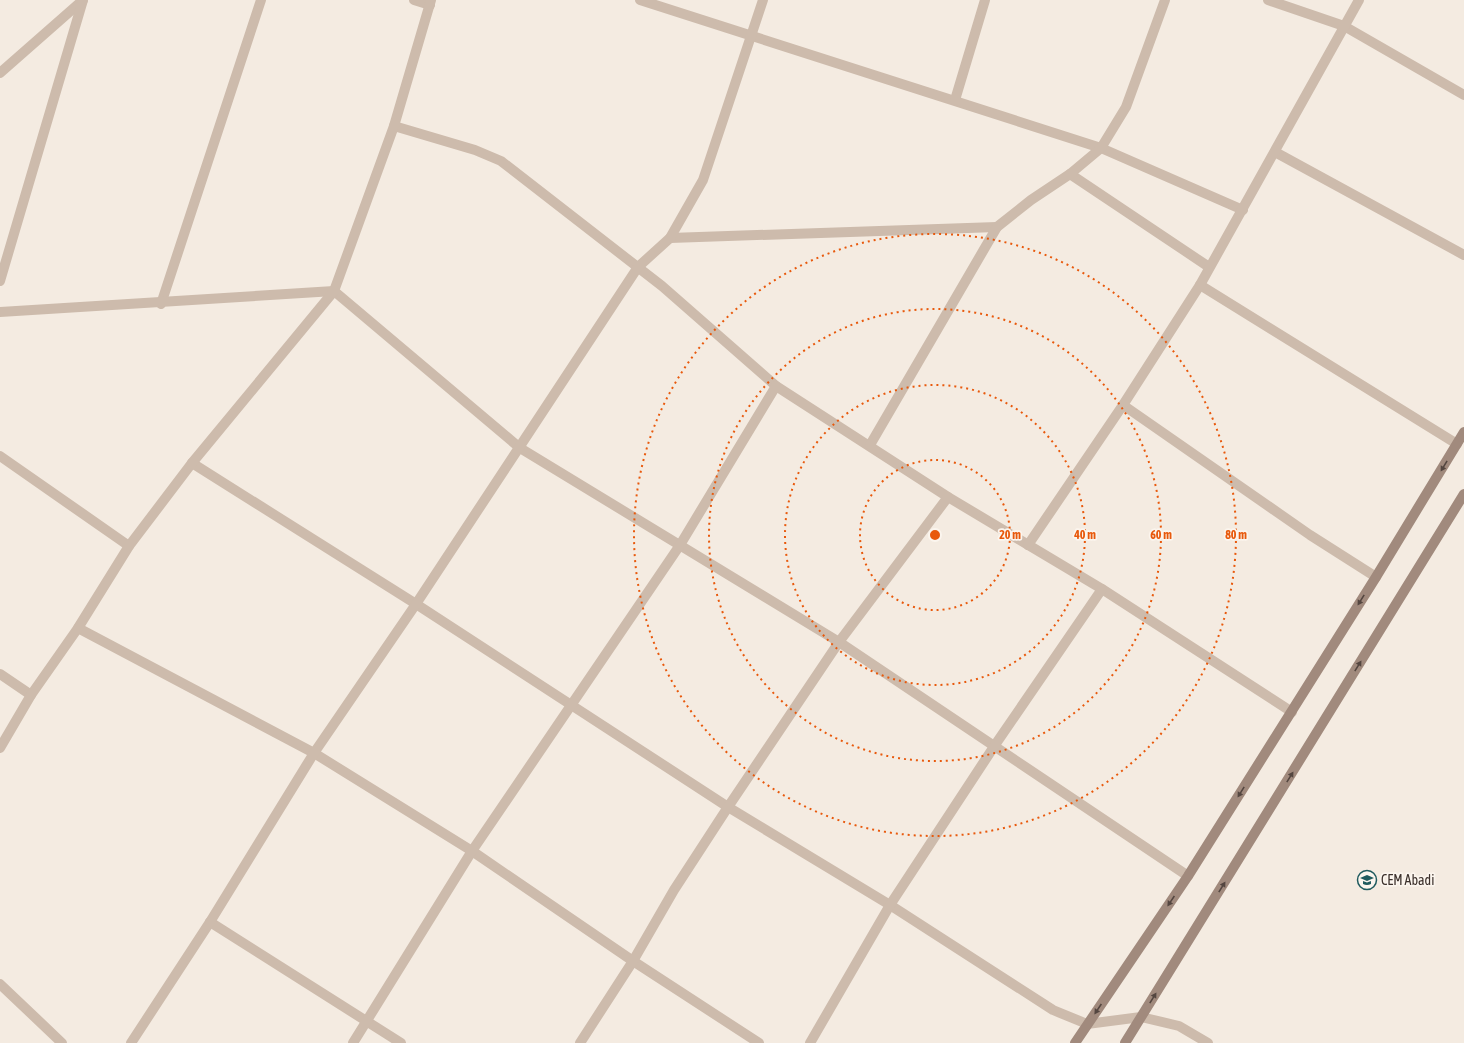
<svg xmlns="http://www.w3.org/2000/svg" width="1464" height="1043" viewBox="0 0 1464 1043" font-family="'Asap Condensed',sans-serif">
  <style>
    .lines { fill: none; stroke-linecap: round; stroke-linejoin: round }
    .minor { stroke: #cdbbac; stroke-width: 10 }
    .tertiary { stroke: #cdbbac; stroke-width: 10 }
    .secondary { stroke: #a18a7d; stroke-width: 10 }
    .oneway { fill: #544640 }
    .ring { fill: none; stroke: #e8590c; stroke-width: 2; stroke-dasharray: 2 4 }
    .labels { text-anchor: middle; dominant-baseline: central; stroke-width: 3.5; stroke-linejoin: round; paint-order: stroke }
    .poi-label { font-size: 14px; fill: #3b302b; stroke: #fbf5ee; text-anchor: start }
    .centre { fill: #e8590c; stroke: #fbf5ee; stroke-width: 2 }
    .ring-label { font-size: 12px; text-anchor: middle; font-weight: bold; fill: #e8590c; stroke: #fbf5ee; stroke-width: 3.5; stroke-linejoin: round; paint-order: stroke }
  </style>
  <rect width="100%" height="100%" fill="#f4ebe1"/>
  <g class="lines">
    <g class="minor">
      <path d="M414,0l16,5"/>
      <path d="M640,0l461,148 142,62"/>
      <path d="M1268,0l76,26 120,69"/>
      <path d="M0,73l83,-73"/>
      <path d="M955,100l30,-100"/>
      <path d="M394,126l81,24 26,11 161,125 114,100 172,111 154,92 190,123"/>
      <path d="M1275,152l189,103"/>
      <path d="M1070,174l139,93"/>
      <path d="M670,238l327,-11"/>
      <path d="M0,281l83,-281"/>
      <path d="M1200,285l257,159"/>
      <path d="M161,304l100,-304"/>
      <path d="M0,312l334,-21 186,157 319,194 349,234"/>
      <path d="M1123,405l187,130 66,42"/>
      <path d="M870,445l127,-218 34,-27 39,-26 31,-26 25,-41 39,-107"/>
      <path d="M0,456l129,90"/>
      <path d="M192,463l224,141 312,203 162,98 163,105 34,14 54,-7 38,9 29,17"/>
      <path d="M1028,545l95,-140 77,-120 159,-285"/>
      <path d="M78,628l236,125 158,98 161,110 126,82"/>
      <path d="M0,674l31,21"/>
      <path d="M0,748l31,-53 47,-67 51,-82 63,-83 142,-172 60,-165 37,-126"/>
      <path d="M210,922l191,121"/>
      <path d="M131,1043l79,-121 104,-169 102,-149 222,-337 32,-29 33,-58 60,-180"/>
      <path d="M353,1043l119,-192 208,-306 96,-159"/>
      <path d="M580,1043l53,-82 41,-71 54,-83 111,-165 109,-145"/>
      <path d="M810,1043l80,-138 105,-160 107,-156"/>
    </g>
    <path class="tertiary" d="M0,984l62,59"/>
    <g class="secondary">
      <path d="M1075,1043l113,-167 188,-299 88,-145"/>
      <path d="M1125,1043l339,-549"/>
    </g>
  </g>
  <defs><path id="oneway-solid" d="M-6-.8H1V-3.2L6.5 0L1 3.2V.8H-6Z"/></defs>
  <g class="oneway">
    <use href="#oneway-solid" transform="translate(1444 466) rotate(121)"/>
    <use href="#oneway-solid" transform="translate(1361 600) rotate(122)"/>
    <use href="#oneway-solid" transform="translate(1358 666) rotate(-58)"/>
    <use href="#oneway-solid" transform="translate(1290 777) rotate(-58)"/>
    <use href="#oneway-solid" transform="translate(1241 792) rotate(122)"/>
    <use href="#oneway-solid" transform="translate(1222 887) rotate(-58)"/>
    <use href="#oneway-solid" transform="translate(1171 901) rotate(124)"/>
    <use href="#oneway-solid" transform="translate(1153 998) rotate(-58)"/>
    <use href="#oneway-solid" transform="translate(1098 1009) rotate(124)"/>
  </g>
  <g class="ring">
    <circle cx="935" cy="535" r="75"/>
    <circle cx="935" cy="535" r="150"/>
    <circle cx="935" cy="535" r="226"/>
    <circle cx="935" cy="535" r="301"/>
  </g>
  <defs>
    <g id="school-ring" transform="scale(1)"><circle r="9.5" fill="#fbf5ee" stroke="#1f5a5e" stroke-width="1.5"/><path d="M0-5L7-2L0 1L-7-2ZM-4 1L0 2.5L4 1V4Q0 6-4 4Z" fill="#1f5a5e"/></g>
  </defs>
  <g fill-rule="evenodd">
    <use href="#school-ring" x="1367" y="880"/>
  </g>
  <g class="labels">
    <g class="poi-label">
      <text x="1381" y="880">CEM Abadi</text>
    </g>
  </g>
  <circle cx="935" cy="535" r="6" class="centre"/>
  <g class="ring-label">
    <text x="1010" y="539">20 m</text>
    <text x="1085" y="539">40 m</text>
    <text x="1161" y="539">60 m</text>
    <text x="1236" y="539">80 m</text>
  </g>
</svg>
